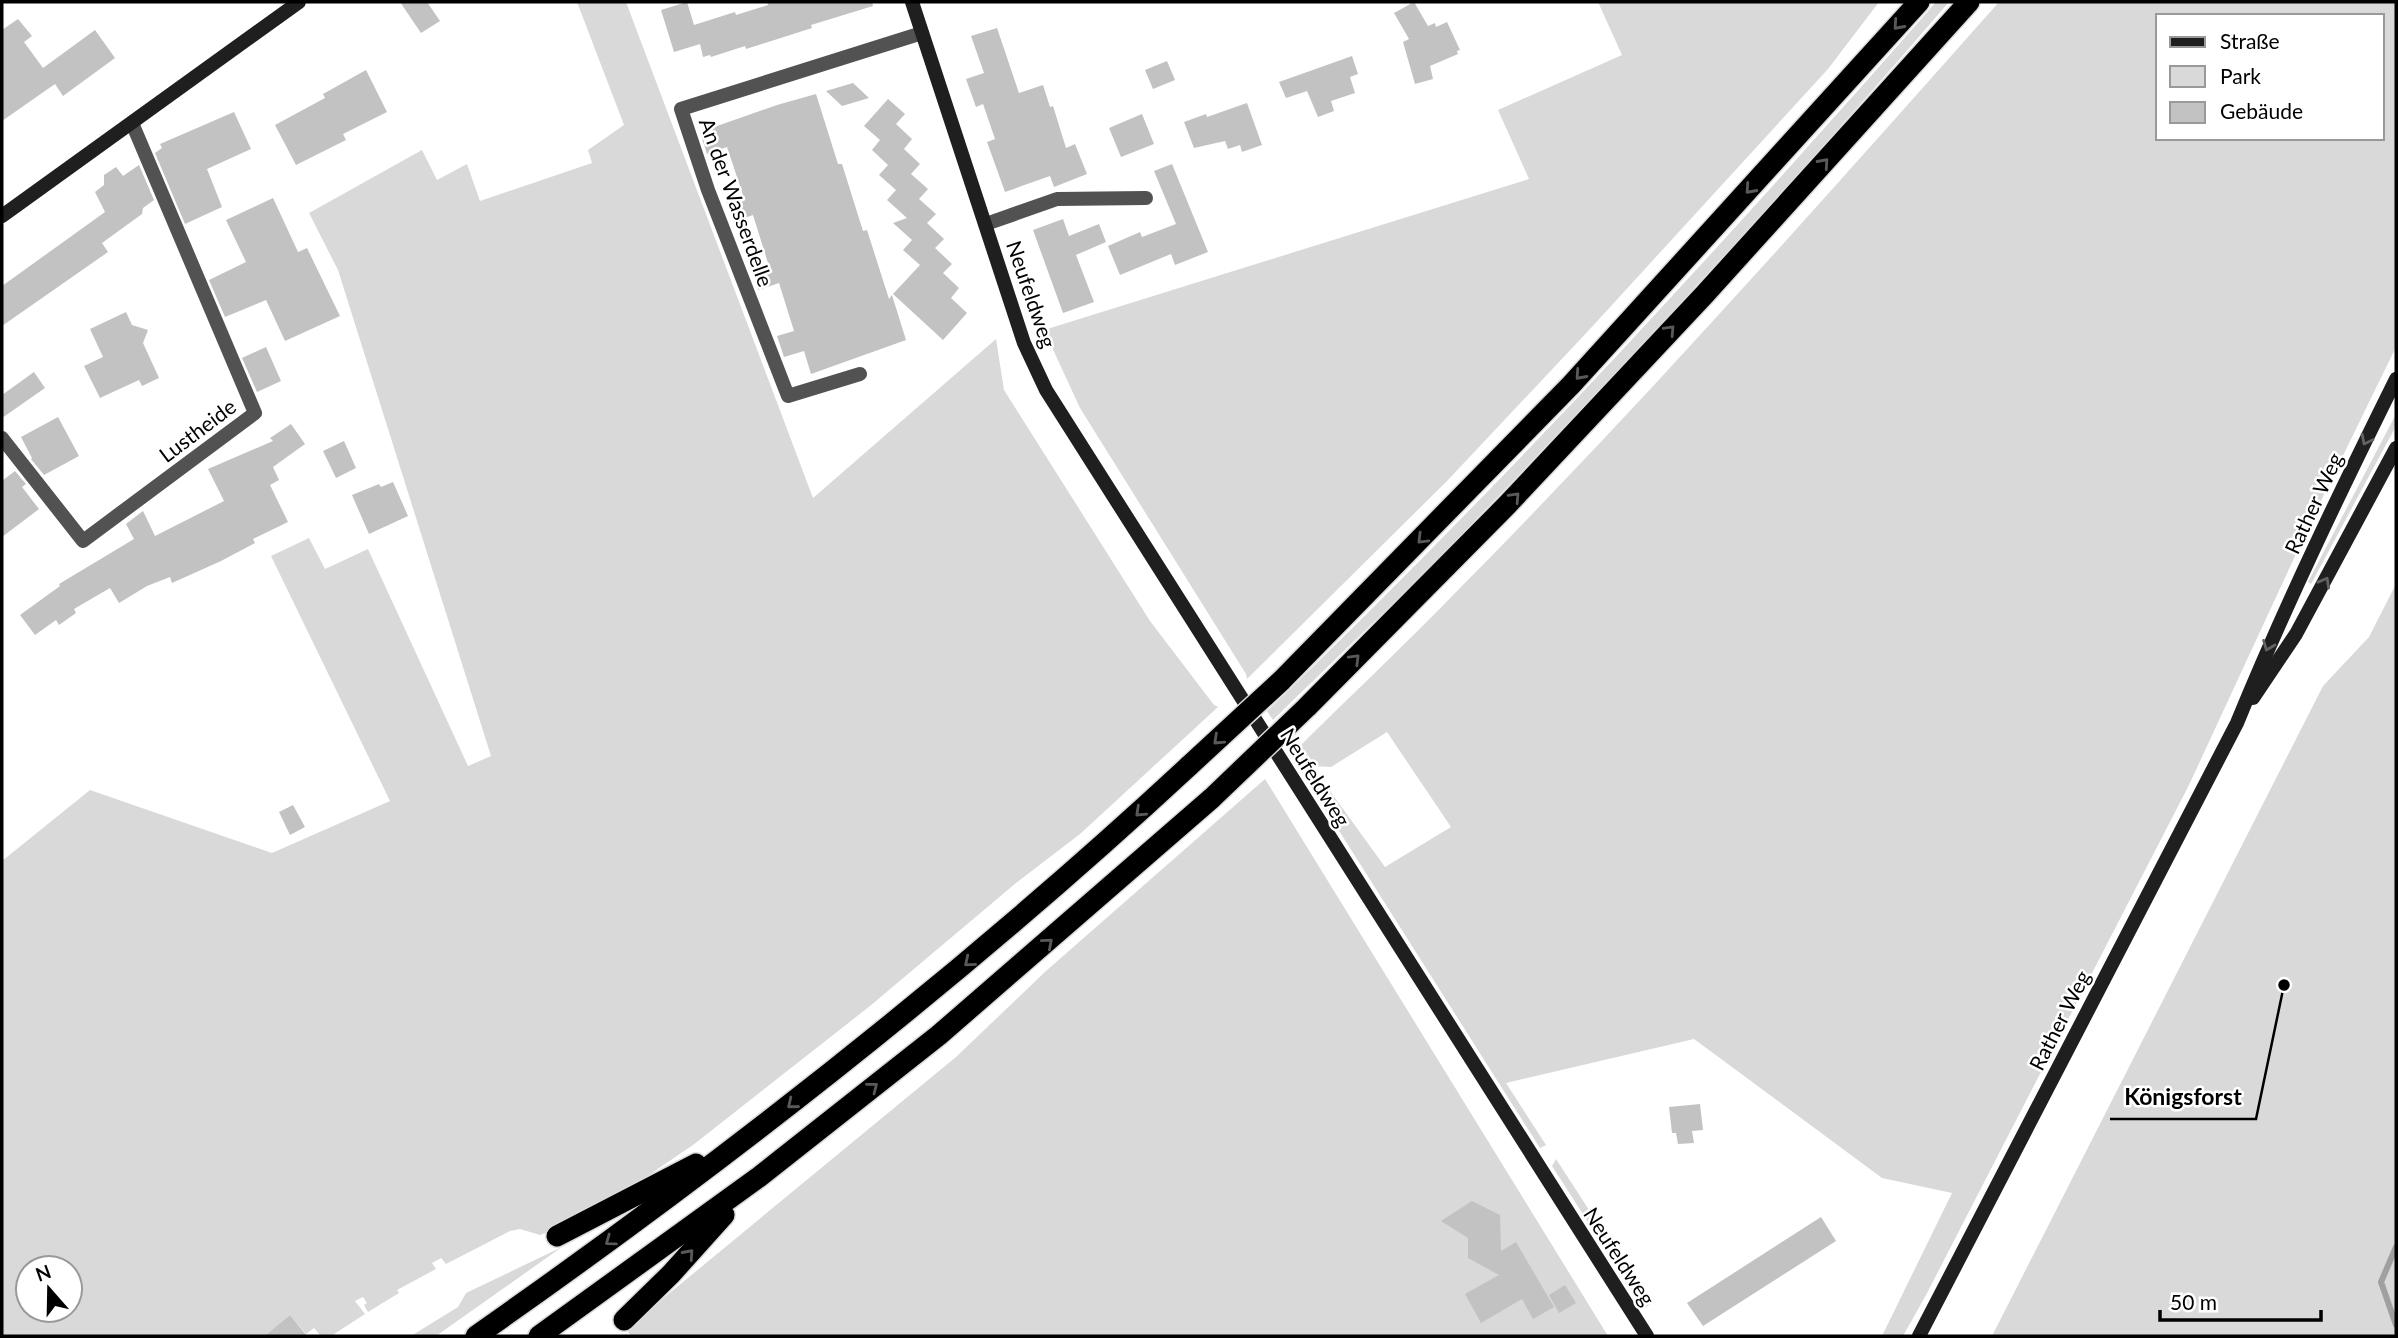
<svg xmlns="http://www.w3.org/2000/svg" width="2398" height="1338" viewBox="0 0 2398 1338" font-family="Lato,sans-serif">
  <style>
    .green { fill: #d9d9d9; fill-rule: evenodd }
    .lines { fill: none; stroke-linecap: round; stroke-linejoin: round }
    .stream { stroke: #a0a0a0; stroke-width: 6 }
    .building { fill: #c2c2c2 }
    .highway-casing { stroke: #dbdbdb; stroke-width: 24 }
    .street { stroke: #525252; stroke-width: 14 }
    .secondary { stroke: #1f1f1f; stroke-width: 14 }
    .highway { stroke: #000; stroke-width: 21 }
    .highway-bridge-casing { stroke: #dbdbdb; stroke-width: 24; stroke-linecap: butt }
    .highway-bridge { stroke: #000; stroke-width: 21 }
    .oneway { stroke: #595959 }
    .oneway2 { stroke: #626262 }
    .labels { text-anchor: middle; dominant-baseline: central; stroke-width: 5; stroke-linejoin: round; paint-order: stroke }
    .street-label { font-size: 21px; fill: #000; stroke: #fff }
    .leader { fill: none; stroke: #000; stroke-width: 2.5 }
    .callout-dot { fill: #000; stroke: #fff; stroke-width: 2.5 }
    .callout-label { font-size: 23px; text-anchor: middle; font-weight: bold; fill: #000; stroke: #fff; stroke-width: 5; stroke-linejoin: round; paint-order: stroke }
  </style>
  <rect width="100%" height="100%" fill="#fff"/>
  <g class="green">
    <path d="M577,2h49l187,496 183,-159 8,51 146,231 64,84 4,2 -138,127 -64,49 -146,123 -177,139 -56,38 -79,45 -18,7 -20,-6 -10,2 -64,33 -5,-6 -9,5 4,6 -39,21 2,3 -31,19 -4,-7 3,-2 -4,-6 -8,4 10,13 -34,22h-10l-7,-8 -8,6 -16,-19 -23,21h-265v-475l88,-71 182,63 118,-52 -119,-245 38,-18 16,31 43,-20 100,217 23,-10 -153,-486 -29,-57 113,-63 15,30 30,-16 13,37 112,-38 -4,-13 36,-25zM28,1268h42v42h-42z"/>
    <path d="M1598,2h281l-51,67 -238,260 -143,152 -200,198 -1,-5 -166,-266 -36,-78 485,-151 -31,-69 124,-55z"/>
    <path d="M1936,2h13c-158,184 -323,362 -492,537 -60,62 -123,121 -184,181l-6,-9c235,-225 455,-465 669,-709z"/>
    <path d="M1999,2h397v345l-81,166 -126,272 -263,510 -23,41h-21l70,-143 -70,-15 -188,-139 -188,44 40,62 -6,3 -249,-393c56,-56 114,-110 169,-167 187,-189 363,-388 539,-586zM2158,16h224v122h-224zM1387,732l64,95 -66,40 -73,-101 19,1z"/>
    <path d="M2396,414v12l-85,158 -3,-2z"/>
    <path d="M2396,584v752h-404l331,-650 46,-49z"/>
    <path d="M1265,779l343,557h-977l-3,-4 4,-8 324,-267 90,-86z"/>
    <path d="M1556,1159l94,145 -6,5 -92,-143z"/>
    <path d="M562,1247l-126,89h-25l47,-29 8,-14z"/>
  </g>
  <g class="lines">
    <path class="stream" d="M2396,1247l-15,35 15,43"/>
  </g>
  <g class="building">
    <path d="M400,2h27l13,19 -19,12z"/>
    <path d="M687,2l7,23 41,-13 1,3 32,-10 -1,-3h105l1,4 -62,19 1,3 -66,21 -1,-3 -34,11 -1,-2 -7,2 -3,-13 -26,8 -13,-42z"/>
    <path d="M1414,2l14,24 7,-3 1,4 11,-5 13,28 -3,1 1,3 -28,12 3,13 -18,5 -12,-42 6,-3 -15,-26z"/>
    <path d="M18,19l14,17 -8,6 19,26 52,-38 20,28 -52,38 -8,-12 -53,37v-91z"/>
    <path d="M997,28l22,65 24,-8 7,22 3,-1 13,42 9,-4 12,30 -33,13 -4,-11 -45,16 -18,-50 8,-3 -12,-35 -7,3 -10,-28 18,-6 -13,-37z"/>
    <path d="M1352,56l6,18 -8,3 5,16 -24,8 3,10 -16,6 -11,-26 -21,7 -7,-16z"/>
    <path d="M1167,61l8,19 -22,9 -8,-19z"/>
    <path d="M366,70l21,42 -44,22 3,6 -50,25 -21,-40 50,-27 -2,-4z"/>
    <path d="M853,83l16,15 -27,8 -16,-15z"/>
    <path d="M816,94l22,70h4l21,67 4,-1 22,69 3,-4 14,45 -95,34 -7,-23 -20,6 -7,-21 17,-5 -15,-48 -21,7 -6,-22 16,-5 -15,-48 -20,7 -7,-22 17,-5 -16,-48 -20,7 -7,-22 77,-27z"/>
    <path d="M888,99l17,15 -9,10 16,15 -8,10 16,15 -9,10 17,15 -9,10 17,15 -9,9 17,16 -9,9 17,16 -9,9 16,15 -8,10 16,15 -24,27 -50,-46 27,-29 -17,-15 9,-10 -19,-17 14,-5 -20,-18 9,-10 -17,-15 9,-10 -16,-15 8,-10 -16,-14z"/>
    <path d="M1247,103l15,42 -20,7 -2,-7 -12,4 -3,-8 -31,7 -10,-26 22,-8 1,3z"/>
    <path d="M234,112l17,37 -44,20 15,38 -37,17 -30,-71 7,-5 -2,-4z"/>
    <path d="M1142,114l12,30 -33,13 -12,-29z"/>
    <path d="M1172,164l36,88 -33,13 -4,-11 -51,21 -12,-29 32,-14 2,5 34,-13 -22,-53z"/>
    <path d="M139,165l15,35 -11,8 -1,6 -40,29 6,9 -106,74v-40l103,-74 -10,-20 9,-7v-10l12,-8 7,9z"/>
    <path d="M273,198l25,54 9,-4 33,68 -55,25 -19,-41 -41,17 -16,-37 37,-18 -20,-42z"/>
    <path d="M1063,219l6,17 30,-12 7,18 -30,13 18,47 -31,11 -30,-83z"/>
    <path d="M126,312l6,13 16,5 -5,13 16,35 -17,8 -3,-6 -39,18 -16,-32 19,-9 -13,-28z"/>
    <path d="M266,347l15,34 -24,11 -15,-34z"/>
    <path d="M34,372l11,16 -43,30v-23z"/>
    <path d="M58,417l21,39 -35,19 -13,-16 1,-1 -11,-21z"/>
    <path d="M291,424l14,20 -32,23 6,13 -9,5 18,37 -35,17 2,4 -34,18 -49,22 -2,-6 -23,9 -28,17 -9,-15 -36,21 2,4 -17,12 -3,-5 -21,15 -15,-20 40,-29 -1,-2 75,-45 -8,-15 17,-13 12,25 69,-35 -16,-32 65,-28 -3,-3z"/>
    <path d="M344,441l12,27 -20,10 -13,-27z"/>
    <path d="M15,471l11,13 -4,3 17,22 -37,28v-56z"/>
    <path d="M393,482l15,34 -39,18 -17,-39 27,-11 2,3z"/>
    <path d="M293,805l12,22 -15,8 -11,-23z"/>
    <path d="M1700,1104l3,26 -11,1 2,12 -16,1 -2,-11h-4l-3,-26z"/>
    <path d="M1472,1201l28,14 1,36 15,-9 38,65 -21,12 -11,-20 -41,24 -16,-29 34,-19 -31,-17v-20l-27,-17z"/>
    <path d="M1821,1217l15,24 -133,85 -16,-23z"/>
    <path d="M1565,1285l11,18 -17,10 -10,-18z"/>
    <path d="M290,1315l17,21h-42z"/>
  </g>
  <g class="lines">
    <g class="highway-casing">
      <g id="highway">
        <path d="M1281,681l290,-296 348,-383"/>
        <path d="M1307,707l201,-203 197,-210 264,-292"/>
        <path d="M557,1236l139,-72"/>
        <path d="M624,1320l47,-46 53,-59"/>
        <path d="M476,1336c250,-175 490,-363 714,-571"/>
        <path d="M539,1336l220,-159 180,-142 273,-237"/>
      </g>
    </g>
    <g class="street">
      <path d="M986,224l71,-25 89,-1"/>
      <path d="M860,374l-72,22 -80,-206 -27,-81 241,-76"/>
      <path d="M2,438l81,103 172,-128 -123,-290"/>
    </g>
    <g class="secondary">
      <path d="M912,2l112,341 22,47 601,946"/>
      <path d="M2,216l297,-214"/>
      <path d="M2253,698l43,-64 100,-186"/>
      <path d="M1919,1336l318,-613c48,-117 103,-231 159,-344"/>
    </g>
    <use href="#highway" class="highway"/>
    <g class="highway-bridge-casing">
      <g id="highway-bridge">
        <path d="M1190,765l91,-84"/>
        <path d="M1212,798l95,-91"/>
      </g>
    </g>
    <use href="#highway-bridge" class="highway-bridge"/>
  </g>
  <defs><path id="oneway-chevron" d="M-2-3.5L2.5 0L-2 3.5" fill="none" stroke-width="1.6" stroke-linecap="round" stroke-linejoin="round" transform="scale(1.75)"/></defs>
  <g class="oneway">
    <use href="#oneway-chevron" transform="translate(1898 25) rotate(132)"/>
    <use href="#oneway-chevron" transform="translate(1824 163) rotate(-48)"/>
    <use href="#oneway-chevron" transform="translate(1750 189) rotate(132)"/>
    <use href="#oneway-chevron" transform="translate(1670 330) rotate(-47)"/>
    <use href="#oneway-chevron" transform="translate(1580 375) rotate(132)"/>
    <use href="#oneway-chevron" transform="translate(1515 497) rotate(-47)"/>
    <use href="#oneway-chevron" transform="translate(1422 539) rotate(135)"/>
    <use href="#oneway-chevron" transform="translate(1355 659) rotate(-45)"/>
    <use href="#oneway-chevron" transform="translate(1218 740) rotate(137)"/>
    <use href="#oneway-chevron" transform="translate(1140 812) rotate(137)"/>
    <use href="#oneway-chevron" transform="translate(1048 943) rotate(-41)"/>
    <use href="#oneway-chevron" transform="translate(969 962) rotate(140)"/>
    <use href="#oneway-chevron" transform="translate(873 1087) rotate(-38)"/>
    <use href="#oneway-chevron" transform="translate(792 1104) rotate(141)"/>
    <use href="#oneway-chevron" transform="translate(610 1241) rotate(144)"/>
    <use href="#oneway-chevron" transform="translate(689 1254) rotate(-48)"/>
  </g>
  <g class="oneway2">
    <use href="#oneway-chevron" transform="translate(2366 440) rotate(117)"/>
    <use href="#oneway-chevron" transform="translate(2325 582) rotate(-61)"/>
    <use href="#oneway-chevron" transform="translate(2268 646) rotate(112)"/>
  </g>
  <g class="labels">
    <g class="street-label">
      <text transform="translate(737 202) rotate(70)">An der Wasserdelle</text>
      <text transform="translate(1032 294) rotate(71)">Neufeldweg</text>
      <text transform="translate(197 430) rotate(-37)">Lustheide</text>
      <text transform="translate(2313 503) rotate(-65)">Rather Weg</text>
      <text transform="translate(1316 777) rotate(58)">Neufeldweg</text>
      <text transform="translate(2059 1020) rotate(-63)">Rather Weg</text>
      <text transform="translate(1620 1256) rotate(57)">Neufeldweg</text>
    </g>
  </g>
  <path class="leader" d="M2284 985L2256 1119H2110"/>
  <circle class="callout-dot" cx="2284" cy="985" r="7"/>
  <g class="callout-label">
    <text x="2183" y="1105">Königsforst</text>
  </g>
  <rect width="2398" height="1338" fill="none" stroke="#000000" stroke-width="7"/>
  <rect x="2156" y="14" width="228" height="126" fill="#ffffff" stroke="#999999" stroke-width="2"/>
  <rect x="2170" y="37" width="35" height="10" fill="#1f1f1f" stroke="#999999" stroke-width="2"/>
  <text x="2220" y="49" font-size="21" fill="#000000">Straße</text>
  <rect x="2170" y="66" width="35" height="21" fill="#d9d9d9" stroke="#999999" stroke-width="2"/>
  <text x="2220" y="84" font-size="21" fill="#000000">Park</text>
  <rect x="2170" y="102" width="35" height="21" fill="#c2c2c2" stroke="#999999" stroke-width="2"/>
  <text x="2220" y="119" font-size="21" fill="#000000">Gebäude</text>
  <g transform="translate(49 1289) rotate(340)"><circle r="33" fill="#ffffff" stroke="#999999" stroke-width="2"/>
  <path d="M0-5L12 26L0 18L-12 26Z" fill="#000000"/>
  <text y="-10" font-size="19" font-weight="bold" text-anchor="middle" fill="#000000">N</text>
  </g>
  <path d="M2160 1310v10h161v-10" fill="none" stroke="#000000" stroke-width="3.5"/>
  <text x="2170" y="1310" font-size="21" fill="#000000" stroke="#ffffff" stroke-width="5" paint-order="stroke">50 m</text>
</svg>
